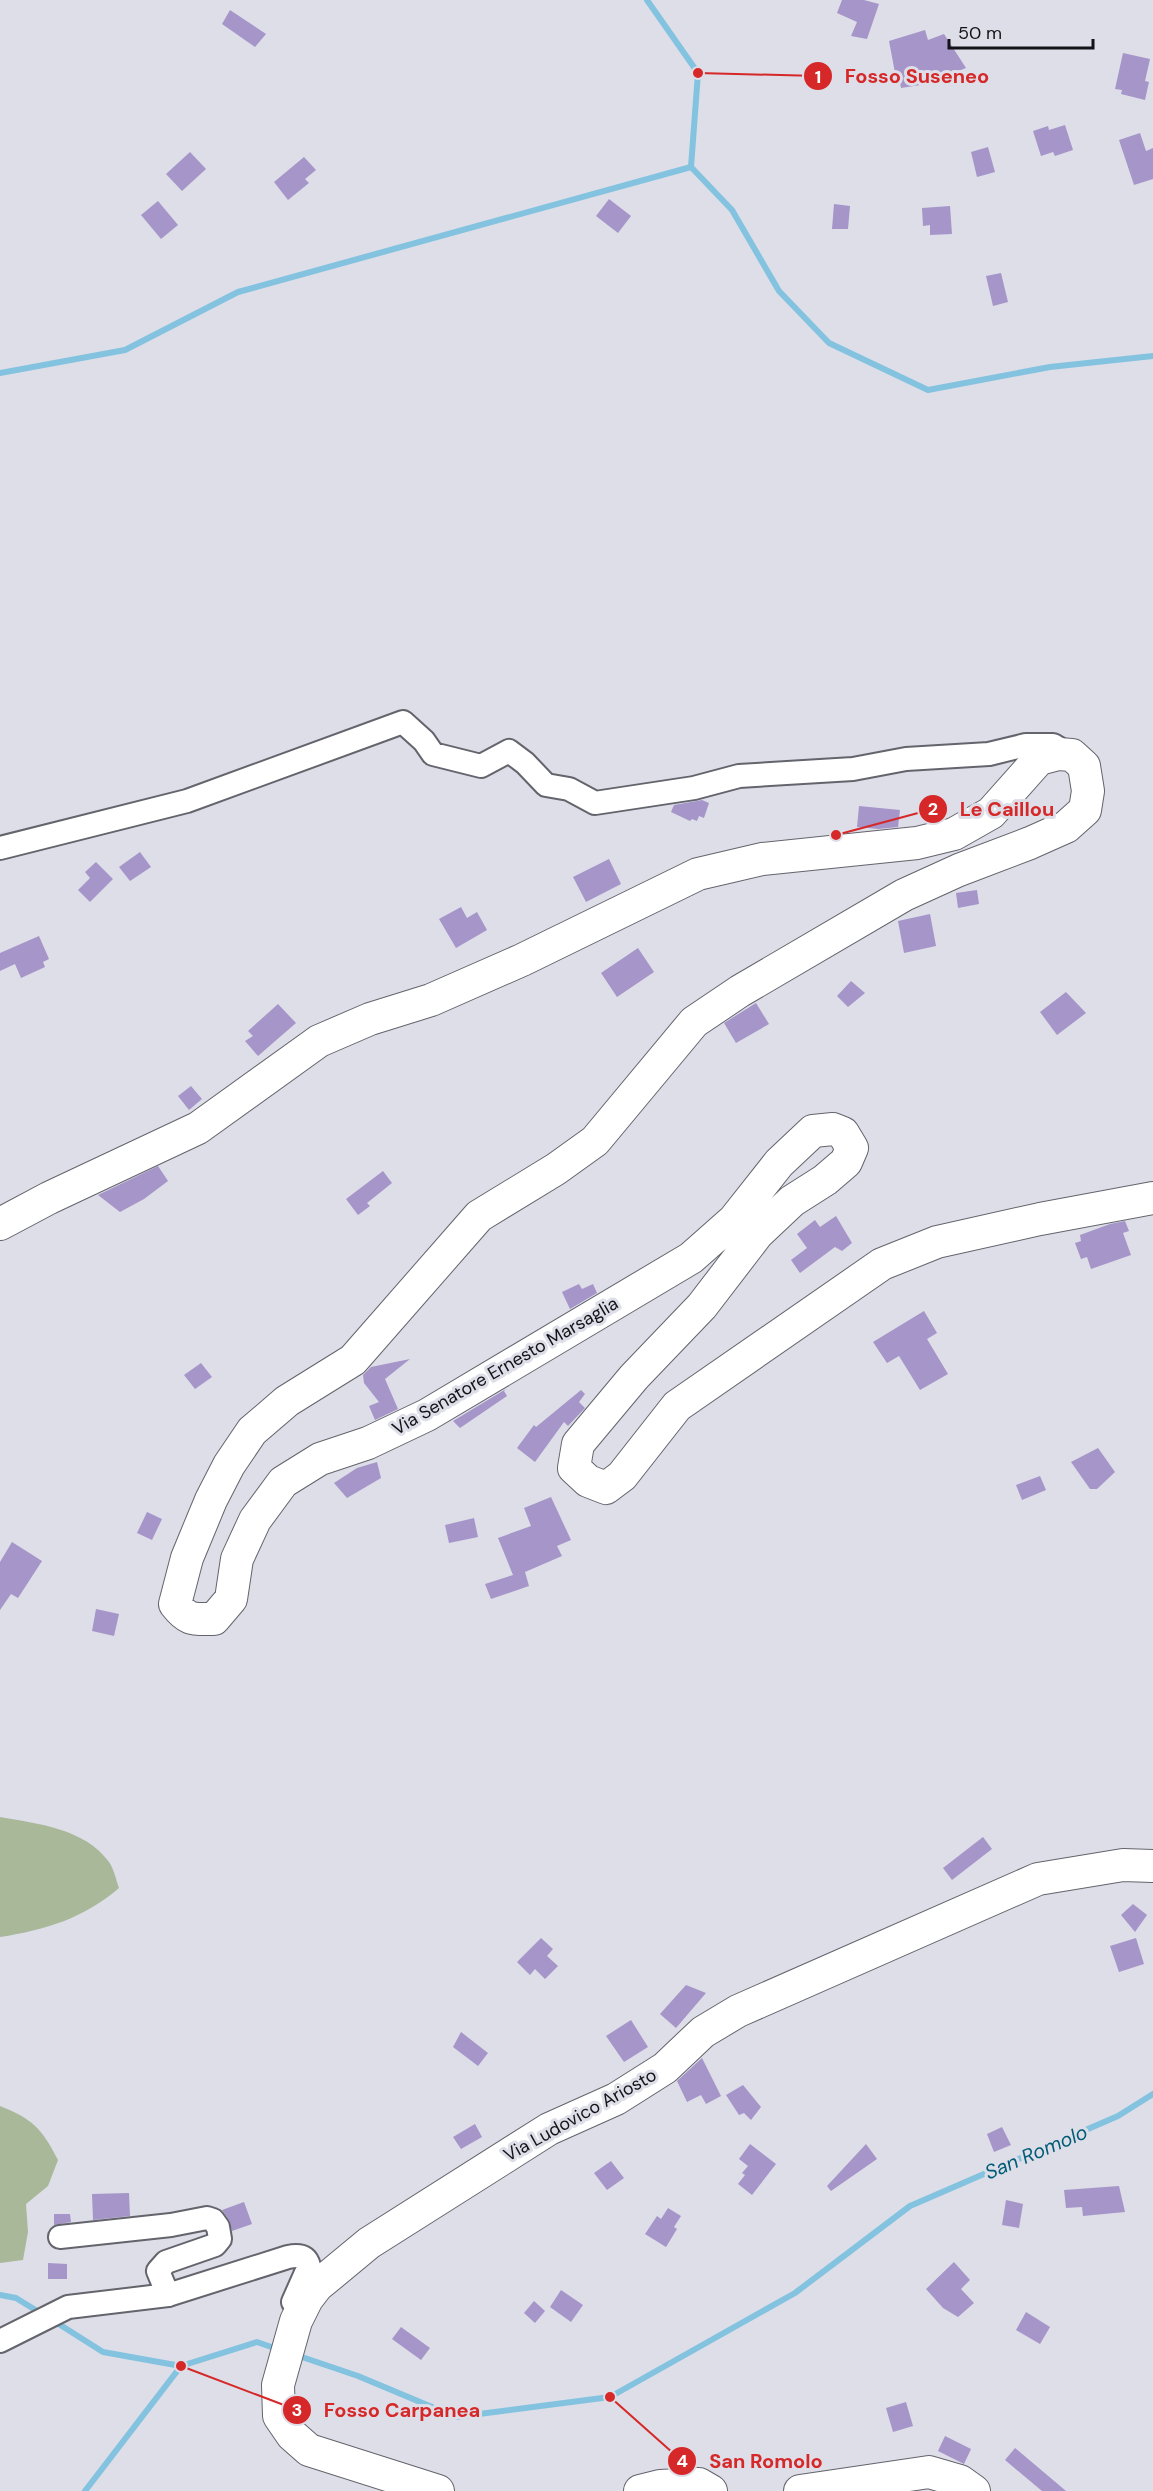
<svg xmlns="http://www.w3.org/2000/svg" width="1153" height="2491" viewBox="0 0 1153 2491" font-family="'DM Sans',sans-serif">
  <style>
    .green { fill: #a8b899 }
    .lines { fill: none; stroke-linecap: round; stroke-linejoin: round }
    .stream { stroke: #83c3df; stroke-width: 6 }
    .building { fill: #a695c9 }
    .street-casing { stroke: #63646c; stroke-width: 26 }
    .secondary-casing { stroke: #63646c; stroke-width: 34 }
    .street { stroke: #fff; stroke-width: 22 }
    .secondary { stroke: #fff; stroke-width: 32 }
    .labels { text-anchor: middle; dominant-baseline: central; stroke-width: 6; stroke-linejoin: round; paint-order: stroke }
    .street-label { font-size: 18px; fill: #131317; stroke: #dddee8 }
    .water-label { font-size: 20px; font-style: italic; fill: #015c77; stroke: #dddee8 }
    .leader { fill: none; stroke: #d62828; stroke-width: 2 }
    .callout-dot { fill: #d62828; stroke: #dddee8; stroke-width: 2 }
    .mark-label { font-size: 18px; text-anchor: middle; font-weight: bold; fill: #fff }
    .callout-label { font-size: 20px; text-anchor: middle; font-weight: bold; fill: #d62828; stroke: #dddee8; stroke-width: 6; stroke-linejoin: round; paint-order: stroke }
  </style>
  <rect width="100%" height="100%" fill="#dddee8"/>
  <g class="green">
    <path d="M0,1817c38,7 84,11 109,45 5,7 7,18 10,26 -35,30 -73,42 -119,49z"/>
    <path d="M0,2106c33,13 42,23 58,54l-10,26 -22,18 2,28 -5,28 -23,3z"/>
  </g>
  <g class="lines">
    <g class="stream">
      <path d="M647,0l51,73 -7,94"/>
      <path d="M691,167l41,43 47,81 50,52 99,47 122,-23 103,-11"/>
      <path d="M0,373l125,-23 113,-58 453,-125"/>
      <path d="M0,2295l16,3 26,16"/>
      <path d="M54,2321l49,31 78,14 76,-24 23,8"/>
      <path d="M296,2355l62,21 98,41 154,-20 185,-104 115,-87 208,-90 35,-22"/>
      <path d="M85,2491l96,-125"/>
    </g>
  </g>
  <g class="building">
    <path d="M842,0h22l15,4 -12,35 -16,-3 6,-14 -20,-9z"/>
    <path d="M230,10l36,24 -11,13 -33,-23z"/>
    <path d="M925,30l3,10 16,-6 22,34 -18,7 1,2 -4,1 1,3 -45,7 -2,-11 -3,1 -7,-37z"/>
    <path d="M1123,53l27,6 -5,22 4,1 -4,18 -24,-6 1,-4 -7,-1z"/>
    <path d="M1065,125l8,25 -18,6 -2,-4 -12,4 -8,-25 15,-5 1,4z"/>
    <path d="M1140,133l6,18 7,-3v31l-19,6 -15,-45z"/>
    <path d="M988,147l7,25 -18,5 -6,-25z"/>
    <path d="M190,152l16,17 -24,22 -16,-17z"/>
    <path d="M304,157l12,13 -11,9 4,4 -21,17 -14,-18z"/>
    <path d="M609,199l22,17 -13,17 -22,-17z"/>
    <path d="M158,201l20,24 -17,14 -20,-24z"/>
    <path d="M834,204l16,2 -2,23h-16z"/>
    <path d="M950,206l2,28 -22,1v-10l-7,1 -1,-18z"/>
    <path d="M1001,273l7,29 -15,4 -7,-30z"/>
    <path d="M702,800l7,3 -5,15 -5,-2 -2,5 -5,-2 -2,2 -19,-9 3,-7z"/>
    <path d="M859,806l41,4 -2,17 -20,2 -21,-2z"/>
    <path d="M140,852l11,15 -21,14 -11,-14z"/>
    <path d="M609,859l12,25 -35,18 -13,-25z"/>
    <path d="M96,862l17,17 -23,23 -12,-12 12,-12 -5,-6z"/>
    <path d="M977,890l2,14 -21,4 -2,-15z"/>
    <path d="M461,907l6,11 10,-6 10,18 -31,18 -17,-29z"/>
    <path d="M930,914l6,32 -32,7 -6,-32z"/>
    <path d="M39,936l10,23 -6,3 2,5 -24,11 -6,-14 -15,7v-18z"/>
    <path d="M638,948l16,24 -37,25 -16,-24z"/>
    <path d="M851,981l14,12 -17,14 -11,-11z"/>
    <path d="M1066,992l20,21 -29,22 -17,-23z"/>
    <path d="M756,1003l13,21 -33,19 -12,-20z"/>
    <path d="M278,1004l18,19 -38,33 -13,-15 8,-5 -5,-5z"/>
    <path d="M191,1086l11,13 -13,11 -11,-14z"/>
    <path d="M158,1166l10,15 -24,18 -24,13 -22,-17z"/>
    <path d="M383,1171l9,12 -25,20 3,3 -12,9 -12,-16z"/>
    <path d="M836,1216l16,27 -10,8 -7,-4 -35,26 -9,-13 16,-12 -10,-14 18,-14 5,7z"/>
    <path d="M1125,1221l4,10 -6,2 8,22 -40,14 -4,-12 -6,2 -6,-16 6,-2 -1,-6 30,-11z"/>
    <path d="M579,1284l3,5 11,-5 4,9 -27,16 -8,-17z"/>
    <path d="M924,1311l13,22 -10,6 21,35 -28,16 -21,-34 -12,7 -14,-21z"/>
    <path d="M410,1359l-25,20 13,30 -23,11 -6,-14 10,-4 -15,-19 -1,-8 8,-8z"/>
    <path d="M201,1363l11,14 -17,12 -11,-14z"/>
    <path d="M506,1389l-2,2 3,5 -47,32 -7,-7z"/>
    <path d="M581,1390l4,4 -6,8 6,6 -17,18 -4,-4 -29,40 -18,-14 17,-23 2,2z"/>
    <path d="M1098,1448l17,24 -18,17h-7l-19,-27z"/>
    <path d="M377,1462l4,16 -34,20 -13,-15 23,-15z"/>
    <path d="M1040,1476l6,14 -24,10 -6,-15z"/>
    <path d="M551,1497l20,43 -14,6 5,10 -37,16 4,14 -38,13 -6,-15 28,-9 -15,-37 33,-12 -7,-18z"/>
    <path d="M147,1512l15,7 -10,21 -15,-7z"/>
    <path d="M474,1518l4,19 -29,6 -4,-18z"/>
    <path d="M12,1542l30,19 -24,37 -7,-4 -11,16v-48z"/>
    <path d="M96,1609l23,5 -5,22 -22,-5z"/>
    <path d="M983,1837l9,12 -40,31 -9,-12z"/>
    <path d="M1133,1904l14,11 -12,17 -14,-17z"/>
    <path d="M541,1938l12,11 -6,7 11,10 -13,13 -10,-10 -5,6 -13,-13z"/>
    <path d="M1136,1938l8,26 -25,8 -9,-26z"/>
    <path d="M686,1985l20,8 -30,35 -16,-14z"/>
    <path d="M631,2020l17,27 -24,15 -18,-26z"/>
    <path d="M461,2032l27,21 -10,13 -25,-19z"/>
    <path d="M702,2058l19,38 -15,8 -5,-9 -14,7 -10,-21z"/>
    <path d="M743,2085l18,22 -10,13 -7,-7 -5,2 -13,-20z"/>
    <path d="M475,2124l7,13 -21,12 -8,-12z"/>
    <path d="M1002,2127l9,18 -17,7 -7,-18z"/>
    <path d="M750,2144l26,20 -24,31 -14,-11 7,-9 -3,-2 6,-7 -9,-7z"/>
    <path d="M866,2144l11,15 -46,32 -4,-5z"/>
    <path d="M611,2161l13,17 -17,12 -13,-17z"/>
    <path d="M1119,2186l6,26 -42,4 -1,-9 -16,1 -2,-18z"/>
    <path d="M129,2193l1,23 -37,4 -1,-26z"/>
    <path d="M1006,2200l17,4 -4,24 -17,-3z"/>
    <path d="M244,2202l8,22 -20,7 -3,-11 -7,-10z"/>
    <path d="M668,2208l13,8 -7,11 3,2 -11,18 -21,-13 12,-18 4,3z"/>
    <path d="M54,2214h16l1,8 -17,3z"/>
    <path d="M954,2262l16,18 -9,9 13,14 -16,14 -15,-9 -17,-19z"/>
    <path d="M48,2263l19,1v15h-19z"/>
    <path d="M561,2290l22,15 -12,17 -21,-15z"/>
    <path d="M534,2301l11,10 -10,12 -11,-10z"/>
    <path d="M1026,2312l24,15 -10,17 -24,-14z"/>
    <path d="M401,2327l29,21 -9,12 -29,-21z"/>
    <path d="M906,2402l7,24 -20,6 -7,-24z"/>
    <path d="M945,2436l26,13 -7,15 -26,-13z"/>
    <path d="M1015,2448l51,43h-24l-37,-31z"/>
  </g>
  <g class="lines">
    <g class="street-casing">
      <g id="street">
        <path d="M0,848l187,-47 216,-79 21,19 9,13 48,12 28,-15 16,12 21,22 23,4 26,14 99,-15 45,-12 114,-7 53,-10 83,-5 37,-9h27l10,6"/>
        <path d="M60,2237l111,-12 36,-7 6,2 5,7 2,12 -5,6 -49,17 -8,9 10,24"/>
        <path d="M0,2341l68,-34 100,-12 120,-38c10,-2 18,-2 21,9l-16,36"/>
      </g>
    </g>
    <g class="secondary-casing">
      <g id="secondary">
        <path d="M0,1224l49,-26 149,-70 121,-87 51,-22 61,-19 91,-40 176,-86 64,-15 155,-16 37,-9 37,-21 48,-54 19,-5 14,1 12,11 4,25 -3,19 -19,17 -36,16 -71,27 -55,25 -164,96 -46,31 -99,119 -39,28 -77,47 -126,144 -66,41 -35,30 -23,34 -18,35 -24,58 -12,46c13,17 18,15 39,15l17,-20 6,-40 18,-39 28,-38 37,-23 48,-16 59,-28 264,-157 43,-38 45,-57 34,-32 20,-2 10,4 9,15 -6,14 -21,18 -33,21 -34,32 -56,73 -68,71 -56,67 -4,24 14,13 18,7 16,-12 55,-70 205,-142 55,-22 103,-23 113,-21"/>
        <path d="M438,2491l-129,-41 -17,-15 -13,-19 -1,-31 18,-64 11,-22 10,-13 52,-43 180,-114 67,-30 49,-31 38,-36 35,-21 300,-132 85,-14 30,1"/>
        <path d="M640,2491l20,-5 39,-2 12,7"/>
        <path d="M800,2491l129,-19 31,9 14,10"/>
      </g>
    </g>
    <use href="#street" class="street"/>
    <use href="#secondary" class="secondary"/>
  </g>
  <g class="labels">
    <g class="street-label">
      <text transform="translate(505 1366) rotate(-30)">Via Senatore Ernesto Marsaglia</text>
      <text transform="translate(580 2115) rotate(-29)">Via Ludovico Ariosto</text>
    </g>
    <g class="water-label">
      <text transform="translate(1036 2152) rotate(-23)">San Romolo</text>
    </g>
  </g>
  <path class="leader" d="M698 73L818 76M836 835L933 809M181 2366L297 2410M610 2397L682 2461"/>
  <g class="callout-dot">
    <circle cx="698" cy="73" r="6"/>
    <circle cx="836" cy="835" r="6"/>
    <circle cx="181" cy="2366" r="6"/>
    <circle cx="610" cy="2397" r="6"/>
    <circle cx="818" cy="76" r="15"/>
    <circle cx="933" cy="809" r="15"/>
    <circle cx="297" cy="2410" r="15"/>
    <circle cx="682" cy="2461" r="15"/>
  </g>
  <g class="mark-label">
    <text x="818" y="83">1</text>
    <text x="933" y="815">2</text>
    <text x="297" y="2416">3</text>
    <text x="682" y="2467">4</text>
  </g>
  <g class="callout-label">
    <text x="917" y="83">Fosso Suseneo</text>
    <text x="1007" y="816">Le Caillou</text>
    <text x="402" y="2417">Fosso Carpanea</text>
    <text x="766" y="2468">San Romolo</text>
  </g>
  <path d="M949 39v9h144v-9" fill="none" stroke="#131317" stroke-width="3"/>
  <text x="958" y="39" font-size="18" fill="#131317" stroke="#dddee8" stroke-width="4.5" paint-order="stroke">50 m</text>
</svg>
